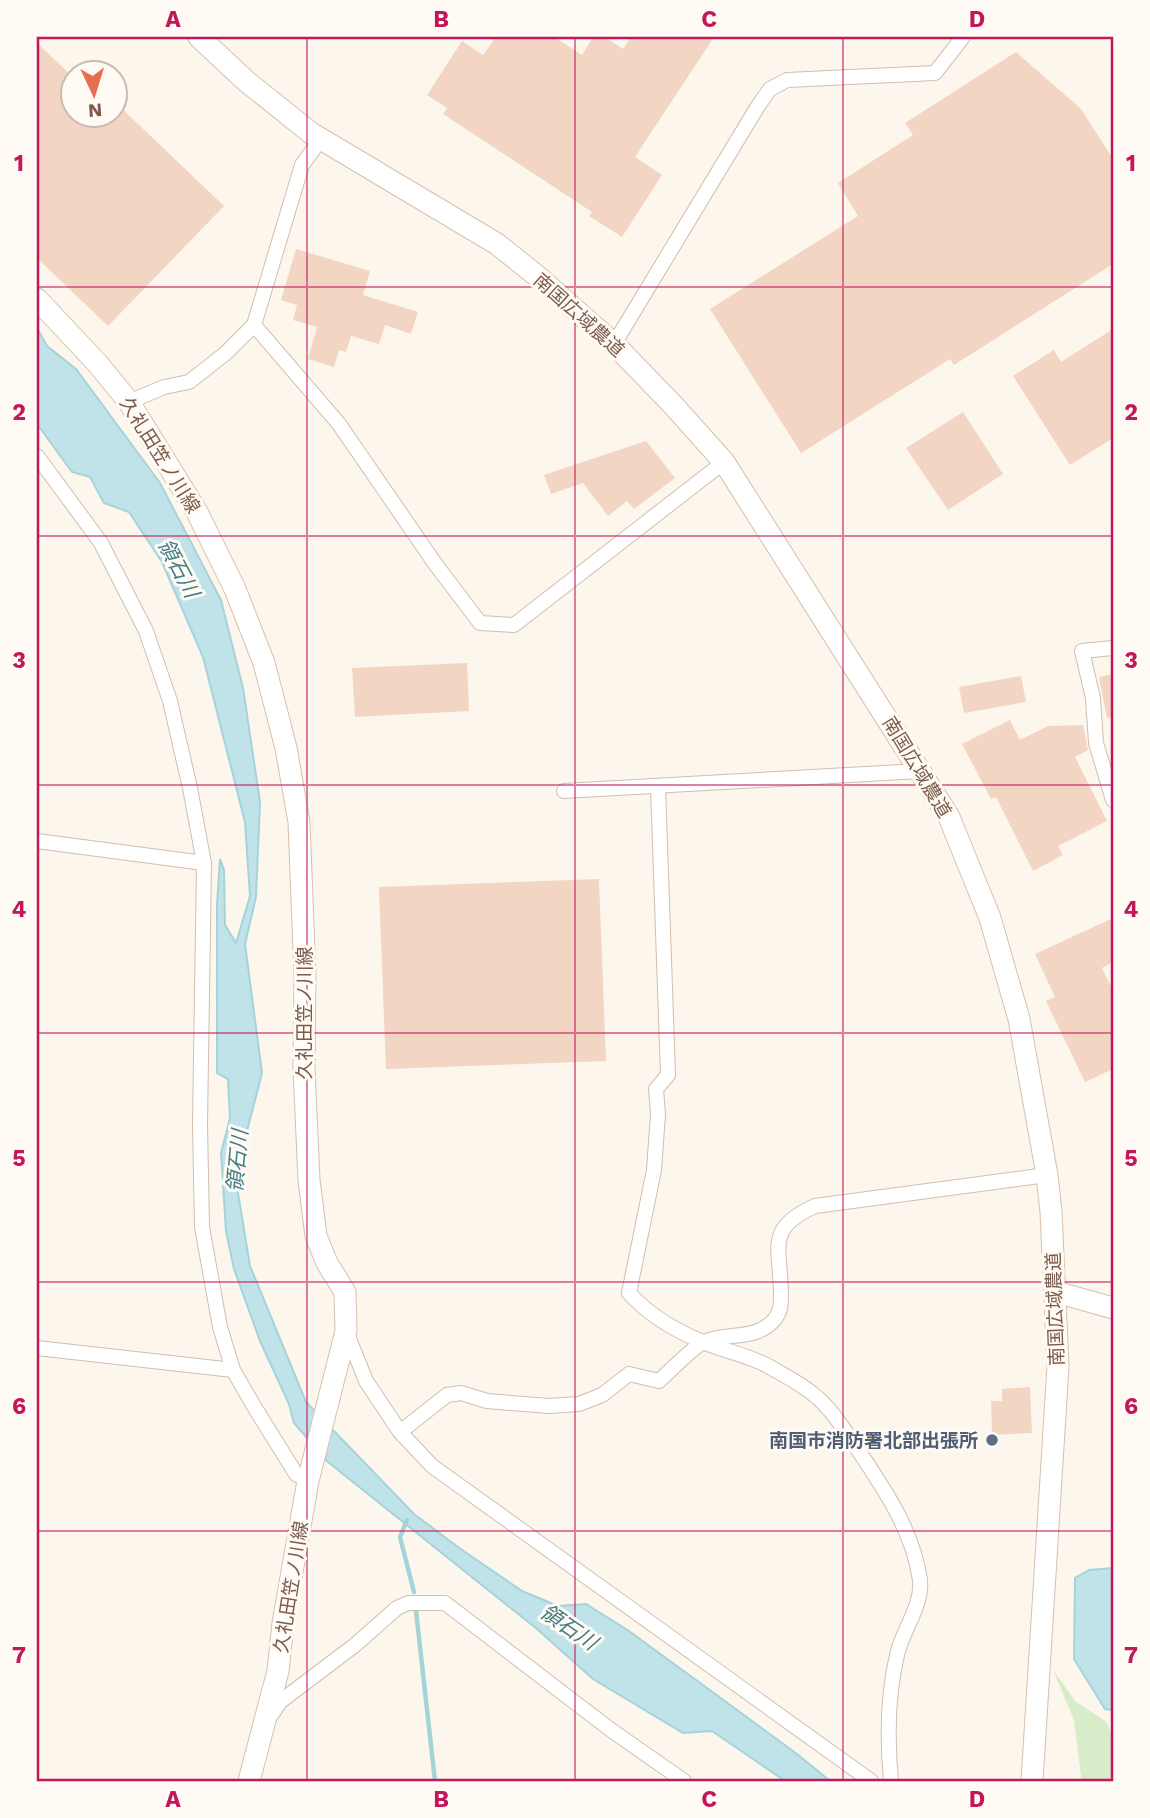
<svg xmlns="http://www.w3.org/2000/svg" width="1150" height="1818" viewBox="0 0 1150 1818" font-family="'Work Sans','Noto Sans JP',sans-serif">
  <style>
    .green { fill: #d8ecc9 }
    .water { fill: #bfe3e8; stroke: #a5d3da; stroke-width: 2 }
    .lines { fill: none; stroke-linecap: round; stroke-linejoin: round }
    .stream { stroke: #a5d3da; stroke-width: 4.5 }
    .building { fill: #f3d5c3 }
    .street-casing { stroke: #d1beb0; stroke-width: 16 }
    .secondary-casing { stroke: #d6c0b0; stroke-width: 23 }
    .street { stroke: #fff; stroke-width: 14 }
    .secondary { stroke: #fff; stroke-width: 21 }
    .grid { fill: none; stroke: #c2185b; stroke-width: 2; stroke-opacity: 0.55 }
    .service-dot { fill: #5c6f8a; stroke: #fffaf3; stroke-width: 2.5 }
    .labels { text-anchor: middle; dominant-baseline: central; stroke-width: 6; stroke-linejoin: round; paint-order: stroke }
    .street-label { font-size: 19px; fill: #7a5c4d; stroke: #fffaf3 }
    .service-label { font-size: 19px; font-weight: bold; fill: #4e5e75; stroke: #fffaf3; text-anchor: end }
    .water-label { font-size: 21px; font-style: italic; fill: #437c86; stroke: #fffaf3 }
    .neatline { fill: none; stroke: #c2185b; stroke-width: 2.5 }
    .grid-label { font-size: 23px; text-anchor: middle; font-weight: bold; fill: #c2185b }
  </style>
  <rect width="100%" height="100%" fill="#fdf6ec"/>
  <path class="green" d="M1053,1670l22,31 32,21 6,19v40h-33l1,-5 -7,-56z"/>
  <g class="water">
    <path d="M37,328l10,18 29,23 84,114 61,117 22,88 17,114 -4,95 -11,47 17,129 -15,58 -9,62 12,73 56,136 108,112 48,36 60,41 36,15 28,-2 43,27 168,123 33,27h-45l-73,-50 -29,2 -90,-54 -56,-50 -209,-167 -34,-39 -5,-19 -29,-63 -26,-72 -8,-38 -5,-78 9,-35 -2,-39 -11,-6v-168l3,-46 4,11 1,55 11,18 14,-47 -5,-74 -42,-165 -41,-95 -33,-50 -25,-9 -14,-26 -18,-5 -35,-48z"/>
    <path d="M1113,1568v142l-8,-1 -31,-50 1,-81 14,-8z"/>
  </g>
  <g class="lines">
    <g class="stream">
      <path d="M407,1520l-7,17 14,55"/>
      <path d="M416,1611l19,170"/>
    </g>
  </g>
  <g class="building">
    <path d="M496,37h58l28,18 11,-18h12l18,12 8,-12h83l-79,120 27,18 -40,62 -33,-21 3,-4 -149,-98 4,-6 -20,-13 35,-54 21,14z"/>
    <path d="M37,43l37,35v38h42v-13l108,103 -116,120 -71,-68z"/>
    <path d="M1016,52l65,57 32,50v105l-159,101 -4,-6 -149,94 -91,-144 148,-93 -20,-33 75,-48 -8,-12z"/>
    <path d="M296,249l74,22 -7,24 55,17 -7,22 -26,-9 -6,19 -28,-8 -5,16 -7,-2 -5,17 -26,-8 9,-32 -24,-7 4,-15 -16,-5z"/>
    <path d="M1113,329v109l-43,27 -57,-89 41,-26 7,12z"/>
    <path d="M963,412l40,62 -55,36 -42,-62z"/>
    <path d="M646,441l29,37 -41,31 -7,-8 -19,15 -25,-33 -32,11 -7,-19z"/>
    <path d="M467,663l2,48 -114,6 -3,-49z"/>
    <path d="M1113,674v43l-6,1 -8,-41z"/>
    <path d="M1021,676l5,26 -62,11 -5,-26z"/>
    <path d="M1010,720l10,20 28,-14 35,-1 5,25 -13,7 32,64 -49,25 5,9 -30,16 -37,-74 -5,2 -29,-55z"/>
    <path d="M599,879l7,182 -220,8 -7,-182z"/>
    <path d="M1113,918v44l-11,6 11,23v78l-28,13 -39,-81 9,-4 -20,-43z"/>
    <path d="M1030,1387l2,46 -40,2 -1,-34h11v-12z"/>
  </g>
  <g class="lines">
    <g class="street-casing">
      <g id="street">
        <path d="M254,325l48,-160 19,-26"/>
        <path d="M614,344l144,-238 12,-17 17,-9 148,-7 28,-36"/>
        <path d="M129,402l35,-15 25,-5 37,-29 28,-28 85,99 97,141 44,58 34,2 210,-163"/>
        <path d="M37,456l64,87 45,88 24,70 20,87 14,75 -4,261 2,103 18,100 13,43 22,38 41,66 12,7"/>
        <path d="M1113,648l-31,3 11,47 3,45 17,57"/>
        <path d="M658,787l10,288 -12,14 2,25 -4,56 -25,123c19,21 47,38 74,49 21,9 45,13 65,24 14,8 32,17 45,28 18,14 30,34 43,53 27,40 57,83 64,133 3,25 -18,51 -23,75 -10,42 -10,83 -6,126"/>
        <path d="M564,791l356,-20"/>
        <path d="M37,841l167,22"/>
        <path d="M346,1331l20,50 34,51 32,34 439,315"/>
        <path d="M37,1348l196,22"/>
        <path d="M400,1432l47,-37 14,-2 26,8 62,5 30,-2 23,-9 27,-21 30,7c10,-9 34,-34 45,-39 22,-10 52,-1 70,-22 7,-8 7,-16 7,-25 0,-47 -17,-66 34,-89l232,-31"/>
        <path d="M271,1715l10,-14 74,-56 42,-37 11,-5h37l166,127 73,51"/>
      </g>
    </g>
    <g class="secondary-casing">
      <g id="secondary">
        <path d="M199,37l47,44 65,52 186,111 45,36 72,64 59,61 51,57 225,355 41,101 29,101 28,156 4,37 7,155 -26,414"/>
        <path d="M37,299l61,65 31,38 68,110 38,77 29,74 22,85 13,74 6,154 -1,93 5,111 7,56 11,27 18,29 1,39 -38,150 -25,142 -5,48 -29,110"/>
        <path d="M1056,1292l57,16"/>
      </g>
    </g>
    <use href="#street" class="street"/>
    <use href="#secondary" class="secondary"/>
  </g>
  <path class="grid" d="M307,37v1744M575,37v1744M843,37v1744M37,287h1076M37,536h1076M37,785h1076M37,1033h1076M37,1282h1076M37,1531h1076"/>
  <circle class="service-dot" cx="992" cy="1440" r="7"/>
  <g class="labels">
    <g class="street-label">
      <text transform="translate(579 315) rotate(42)">南国広域農道</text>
      <text transform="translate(160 455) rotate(58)">久礼田笠ノ川線</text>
      <text transform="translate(917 767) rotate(59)">南国広域農道</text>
      <text transform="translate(304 1013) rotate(-90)">久礼田笠ノ川線</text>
      <text transform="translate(1055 1309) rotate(-92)">南国広域農道</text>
      <text transform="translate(291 1587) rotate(-81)">久礼田笠ノ川線</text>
    </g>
    <g class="service-label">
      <text x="978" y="1440">南国市消防署北部出張所</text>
    </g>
    <g class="water-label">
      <text transform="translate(179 568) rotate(62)">領石川</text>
      <text transform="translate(237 1161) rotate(-85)">領石川</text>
      <text transform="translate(569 1627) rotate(34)">領石川</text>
    </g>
  </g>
  <rect width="1150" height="1818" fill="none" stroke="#fffaf3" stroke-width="77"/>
  <g transform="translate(94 94) rotate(176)"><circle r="33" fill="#fffaf3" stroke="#cabbb1" stroke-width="2"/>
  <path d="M0-5L12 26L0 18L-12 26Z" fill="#e76f51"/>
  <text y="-10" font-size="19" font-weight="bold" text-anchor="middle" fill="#7a5c4d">N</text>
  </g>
  <rect x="38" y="38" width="1074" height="1742" class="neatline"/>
  <g class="grid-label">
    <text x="173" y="27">A</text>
    <text x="441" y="27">B</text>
    <text x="709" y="27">C</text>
    <text x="977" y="27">D</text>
    <text x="19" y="171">1</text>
    <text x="1131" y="171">1</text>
    <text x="19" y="420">2</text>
    <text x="1131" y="420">2</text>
    <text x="19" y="668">3</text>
    <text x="1131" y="668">3</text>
    <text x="19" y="917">4</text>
    <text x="1131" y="917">4</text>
    <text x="19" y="1166">5</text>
    <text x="1131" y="1166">5</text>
    <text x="19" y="1414">6</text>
    <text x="1131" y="1414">6</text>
    <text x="19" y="1663">7</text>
    <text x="1131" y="1663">7</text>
    <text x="173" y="1807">A</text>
    <text x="441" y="1807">B</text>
    <text x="709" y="1807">C</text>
    <text x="977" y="1807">D</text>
  </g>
</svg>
